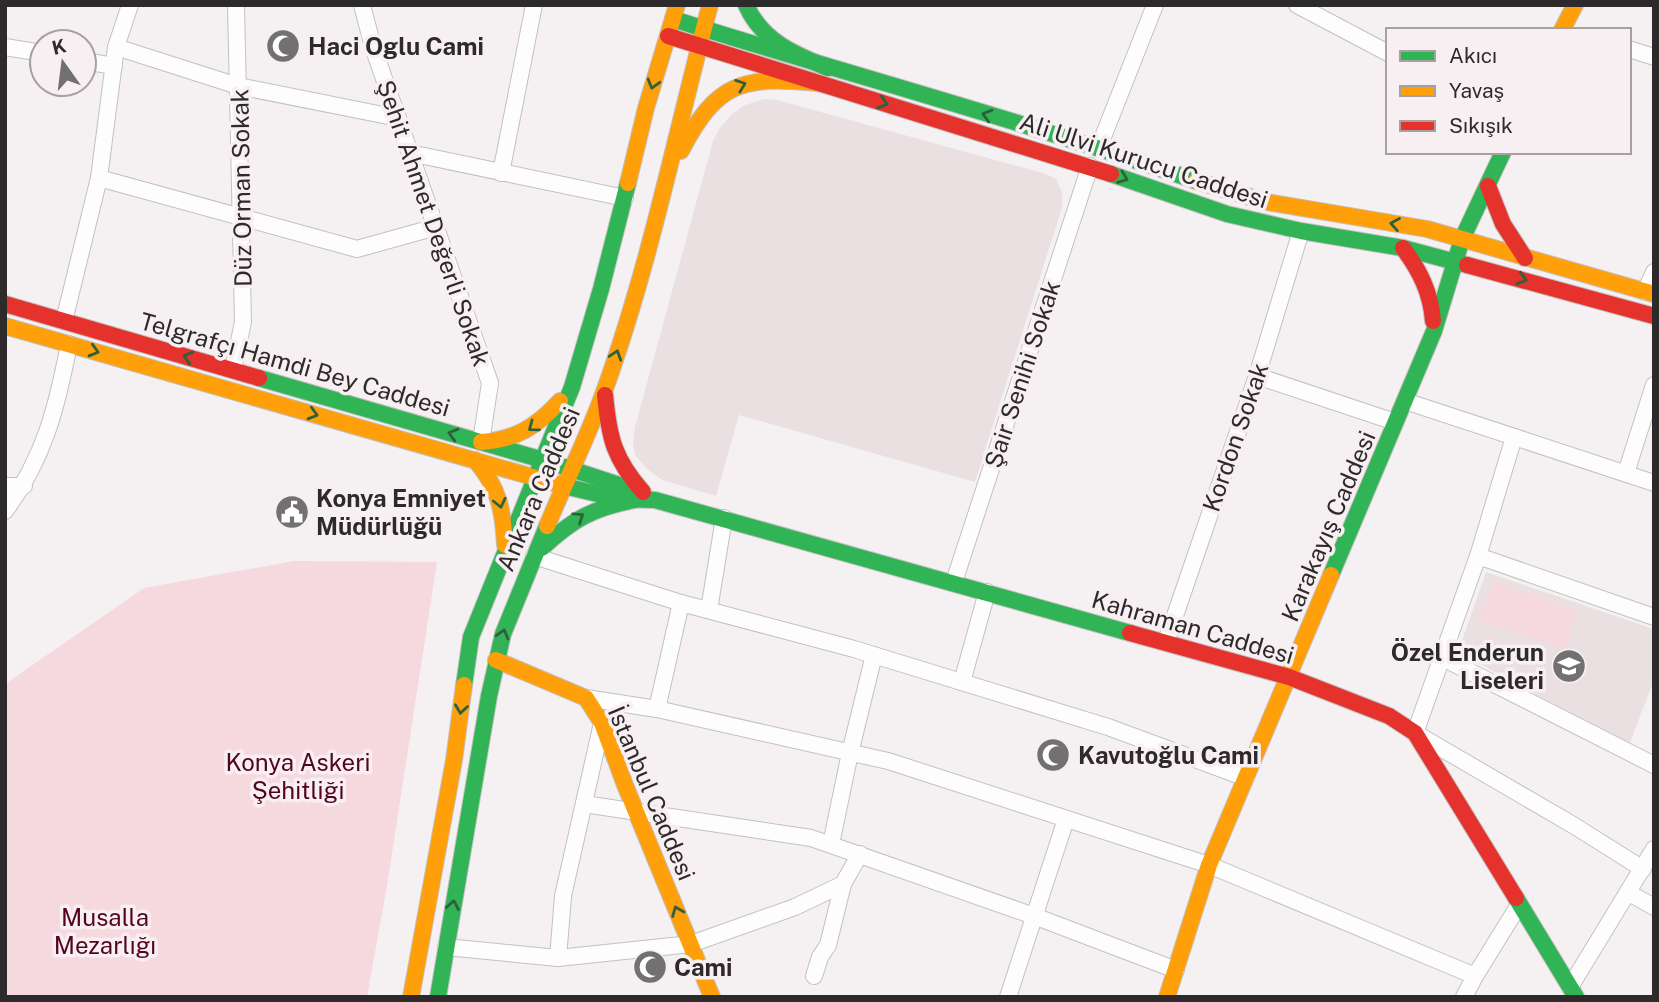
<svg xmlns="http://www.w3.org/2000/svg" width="1659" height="1002" viewBox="0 0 1659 1002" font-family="'Public Sans',sans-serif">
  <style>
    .built { fill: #eae0e2 }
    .green { fill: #f6d9df }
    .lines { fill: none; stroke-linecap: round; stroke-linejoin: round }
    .street-casing { stroke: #c3c0c0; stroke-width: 18 }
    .fast-casing { stroke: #c3c0c0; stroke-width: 18 }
    .slow-casing { stroke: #c3c0c0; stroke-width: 18 }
    .jam-casing { stroke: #c3c0c0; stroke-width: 18 }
    .street { stroke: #fefdfd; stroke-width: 16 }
    .fast { stroke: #30b455; stroke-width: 16 }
    .slow { stroke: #ff9f0a; stroke-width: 16 }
    .jam { stroke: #e5322d; stroke-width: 16 }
    .oneway { stroke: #2e613b }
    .labels { text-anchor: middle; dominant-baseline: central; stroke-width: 7; stroke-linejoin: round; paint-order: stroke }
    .poi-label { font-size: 24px; font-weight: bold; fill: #2c2a2a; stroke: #f7eff1; text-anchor: start }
    .street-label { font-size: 24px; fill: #2c2a2a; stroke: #f7eff1 }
    .park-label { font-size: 24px; fill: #530423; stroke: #f7eff1 }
  </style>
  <rect width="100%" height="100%" fill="#f5f1f2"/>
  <g class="built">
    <path d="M764,99l13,1 266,73 13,6 3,6 3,7v16l-87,274 -236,-67 -23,81 -54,-16 -15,-11 -12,-14 -2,-12 2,-16 78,-286 6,-12 13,-15 13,-9z"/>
    <path d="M1486,572l168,57v51l-25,65 -171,-93z"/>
  </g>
  <g class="green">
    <path d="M294,561l143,1 -50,324 -20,111h-362v-313l139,-96z"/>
    <path d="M1493,581l84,29 -13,39 -85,-29z"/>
  </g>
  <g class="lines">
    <g class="street-casing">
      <g id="street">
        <path d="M362,5l11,42 117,336 -9,59"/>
        <path d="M1297,5l91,48"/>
        <path d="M5,47l37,6"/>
        <path d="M116,47l122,39 160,32"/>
        <path d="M1629,49l25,8"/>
        <path d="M84,61l30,5"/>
        <path d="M1099,147l56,-142"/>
        <path d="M410,153l215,45"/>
        <path d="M501,173l33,-168"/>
        <path d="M99,178l258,71 79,-22"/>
        <path d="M1645,292l9,-20"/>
        <path d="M64,321l35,-143 17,-131 14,-42"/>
        <path d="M233,370l10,-48 -7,-317"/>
        <path d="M1257,376l138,46"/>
        <path d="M1405,401l249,82"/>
        <path d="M1514,437l-36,119 -63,177 158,92 70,44"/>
        <path d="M1626,473l28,-88"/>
        <path d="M5,486h19"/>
        <path d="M5,511c39,-52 52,-104 64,-167"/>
        <path d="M534,556l147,47 173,46 254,78 138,51"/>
        <path d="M1478,556l176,61"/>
        <path d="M954,582l136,-416"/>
        <path d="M709,610l15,-92"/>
        <path d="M1166,642l91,-266 44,-145"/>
        <path d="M1443,658l211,107"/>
        <path d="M962,682l25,-90"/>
        <path d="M586,698l71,11 231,52 321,104 266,111"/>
        <path d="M657,709l24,-106"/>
        <path d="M584,804l227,34 223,78 142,54"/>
        <path d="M831,844l19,-91 24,-98"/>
        <path d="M1629,893l25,14"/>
        <path d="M446,947l112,11 133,-14 104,-37 48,-23 17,-30"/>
        <path d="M558,958l5,-62 39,-173"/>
        <path d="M814,976l6,-19 8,-12 15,-61"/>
        <path d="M1570,987l84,-138"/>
        <path d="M1008,997l58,-178"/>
        <path d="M1464,997l11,-21 44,-71"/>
      </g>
    </g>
    <g class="fast-casing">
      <g id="fast">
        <path d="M746,5c16,36 48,49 82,63"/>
        <path d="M673,19c174,55 351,102 523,162"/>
        <path d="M1111,174l116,40 74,17 102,17 64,17"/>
        <path d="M259,378l284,82 98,32"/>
        <path d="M564,486l55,13 36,1 475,133"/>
        <path d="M542,548c31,-29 51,-40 93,-48"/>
        <path d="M1331,575l103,-244 28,-92 41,-87"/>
        <path d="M464,685l7,-48 101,-250 29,-98 27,-106"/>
        <path d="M1516,898l60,99"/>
        <path d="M438,997l51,-301 14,-62 44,-108"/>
      </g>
    </g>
    <g class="slow-casing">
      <g id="slow">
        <path d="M1562,30l13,-25"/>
        <path d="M681,151c36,-70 62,-75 137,-68"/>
        <path d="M1196,181l71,21 160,27 227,65"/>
        <path d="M628,183l18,-75 31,-103"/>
        <path d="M5,326l559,160"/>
        <path d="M481,442c35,-2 56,-16 79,-41"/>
        <path d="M475,460c24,28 28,49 30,85"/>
        <path d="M547,526c19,-46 42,-91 58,-137 45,-125 71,-256 105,-384"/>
        <path d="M496,660l90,38 16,25 23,62 87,212"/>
        <path d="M411,997l43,-237 10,-75"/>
        <path d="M1167,997l42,-132 122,-290"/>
      </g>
    </g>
    <g class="jam-casing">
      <g id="jam">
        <path d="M668,36l443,138"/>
        <path d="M1488,186l15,38 22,34"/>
        <path d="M1403,248c17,23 28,45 30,73"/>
        <path d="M1467,265l187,51"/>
        <path d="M5,304l254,74"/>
        <path d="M605,395c4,43 9,64 38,97"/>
        <path d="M1130,633l159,44 100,39 26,17 101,165"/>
      </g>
    </g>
    <use href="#street" class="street"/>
    <use href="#fast" class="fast"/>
    <use href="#slow" class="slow"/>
    <use href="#jam" class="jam"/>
  </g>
  <defs><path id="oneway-chevron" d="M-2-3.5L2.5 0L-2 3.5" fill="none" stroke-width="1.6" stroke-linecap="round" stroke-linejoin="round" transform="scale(1.75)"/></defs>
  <g class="oneway">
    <use href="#oneway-chevron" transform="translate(653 84) rotate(106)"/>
    <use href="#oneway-chevron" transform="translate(741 85) rotate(-20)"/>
    <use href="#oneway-chevron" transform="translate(883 103) rotate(17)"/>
    <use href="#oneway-chevron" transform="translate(987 115) rotate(-164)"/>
    <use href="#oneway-chevron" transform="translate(1123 178) rotate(21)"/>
    <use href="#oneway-chevron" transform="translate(1395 224) rotate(-170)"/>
    <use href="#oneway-chevron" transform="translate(1522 279) rotate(16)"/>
    <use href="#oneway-chevron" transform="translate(94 351) rotate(16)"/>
    <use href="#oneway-chevron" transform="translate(616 355) rotate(-72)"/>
    <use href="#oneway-chevron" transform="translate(188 357) rotate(-164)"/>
    <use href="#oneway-chevron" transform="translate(313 414) rotate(16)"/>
    <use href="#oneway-chevron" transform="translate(533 427) rotate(143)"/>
    <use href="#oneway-chevron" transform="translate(453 434) rotate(-164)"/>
    <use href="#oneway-chevron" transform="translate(500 503) rotate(77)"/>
    <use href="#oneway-chevron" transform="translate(579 517) rotate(-34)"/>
    <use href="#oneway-chevron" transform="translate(503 634) rotate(-74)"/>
    <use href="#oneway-chevron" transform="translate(461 709) rotate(98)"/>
    <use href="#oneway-chevron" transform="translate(453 905) rotate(-80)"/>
    <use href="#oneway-chevron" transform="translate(677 911) rotate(-112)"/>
  </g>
  <defs>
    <g id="mosque-disc" transform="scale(1.75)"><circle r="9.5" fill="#727070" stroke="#f7eff1"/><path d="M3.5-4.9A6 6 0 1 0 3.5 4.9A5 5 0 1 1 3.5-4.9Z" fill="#fff"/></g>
    <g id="civic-disc" transform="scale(1.75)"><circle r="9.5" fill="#727070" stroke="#f7eff1"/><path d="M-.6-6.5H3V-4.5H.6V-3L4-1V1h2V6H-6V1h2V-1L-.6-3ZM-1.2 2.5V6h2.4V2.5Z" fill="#fff"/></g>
    <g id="school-disc" transform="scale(1.75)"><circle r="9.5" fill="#727070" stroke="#f7eff1"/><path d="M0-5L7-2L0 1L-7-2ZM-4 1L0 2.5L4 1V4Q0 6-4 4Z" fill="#fff"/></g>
  </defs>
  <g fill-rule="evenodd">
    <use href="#mosque-disc" x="283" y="46"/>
    <use href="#civic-disc" x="292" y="512"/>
    <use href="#school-disc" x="1569" y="666"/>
    <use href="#mosque-disc" x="1053" y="755"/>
    <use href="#mosque-disc" x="650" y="967"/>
  </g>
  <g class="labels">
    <g class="poi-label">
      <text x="308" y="46">Haci Oglu Cami</text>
      <text x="316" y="498">Konya Emniyet<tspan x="316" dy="28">Müdürlüğü</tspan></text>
      <text x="1544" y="652" text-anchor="end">Özel Enderun<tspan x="1544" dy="28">Liseleri</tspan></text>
      <text x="1078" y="755">Kavutoğlu Cami</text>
      <text x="674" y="967">Cami</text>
    </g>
    <g class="street-label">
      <text transform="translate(1144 160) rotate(18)">Ali Ulvi Kurucu Caddesi</text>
      <text transform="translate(241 188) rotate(-91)">Düz Orman Sokak</text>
      <text transform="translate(434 223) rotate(71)">Şehit Ahmet Değerli Sokak</text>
      <text transform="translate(295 364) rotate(16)">Telgrafçı Hamdi Bey Caddesi</text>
      <text transform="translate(1022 374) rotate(-72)">Şair Senihi Sokak</text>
      <text transform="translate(1235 437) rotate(-71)">Kordon Sokak</text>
      <text transform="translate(538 489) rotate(-67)">Ankara Caddesi</text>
      <text transform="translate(1328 526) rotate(-67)">Karakayış Caddesi</text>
      <text transform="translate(1193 627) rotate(16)">Kahraman Caddesi</text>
      <text transform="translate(652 793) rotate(67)">İstanbul Caddesi</text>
    </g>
    <g class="park-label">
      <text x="298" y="762">Konya Askeri<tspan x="298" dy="28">Şehitliği</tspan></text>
      <text x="105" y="917">Musalla<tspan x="105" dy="28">Mezarlığı</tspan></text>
    </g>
  </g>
  <rect width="1659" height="1002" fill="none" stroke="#2c2a2a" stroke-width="14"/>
  <rect x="1386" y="28" width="245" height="126" fill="#f7eff1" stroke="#a6a0a1" stroke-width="2"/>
  <rect x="1400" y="51" width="35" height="10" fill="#30b455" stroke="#a6a0a1" stroke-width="2"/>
  <text x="1449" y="63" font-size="21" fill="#2c2a2a">Akıcı</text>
  <rect x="1400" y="86" width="35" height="10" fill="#ff9f0a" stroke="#a6a0a1" stroke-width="2"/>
  <text x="1449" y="98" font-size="21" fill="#2c2a2a">Yavaş</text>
  <rect x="1400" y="121" width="35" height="10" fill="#e5322d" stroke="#a6a0a1" stroke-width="2"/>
  <text x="1449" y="133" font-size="21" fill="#2c2a2a">Sıkışık</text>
  <g transform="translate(63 63) rotate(346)"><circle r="33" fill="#f7eff1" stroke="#a6a0a1" stroke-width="2"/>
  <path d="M0-5L12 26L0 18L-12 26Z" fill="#727070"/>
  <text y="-10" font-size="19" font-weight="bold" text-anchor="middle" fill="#2c2a2a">K</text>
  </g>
</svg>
